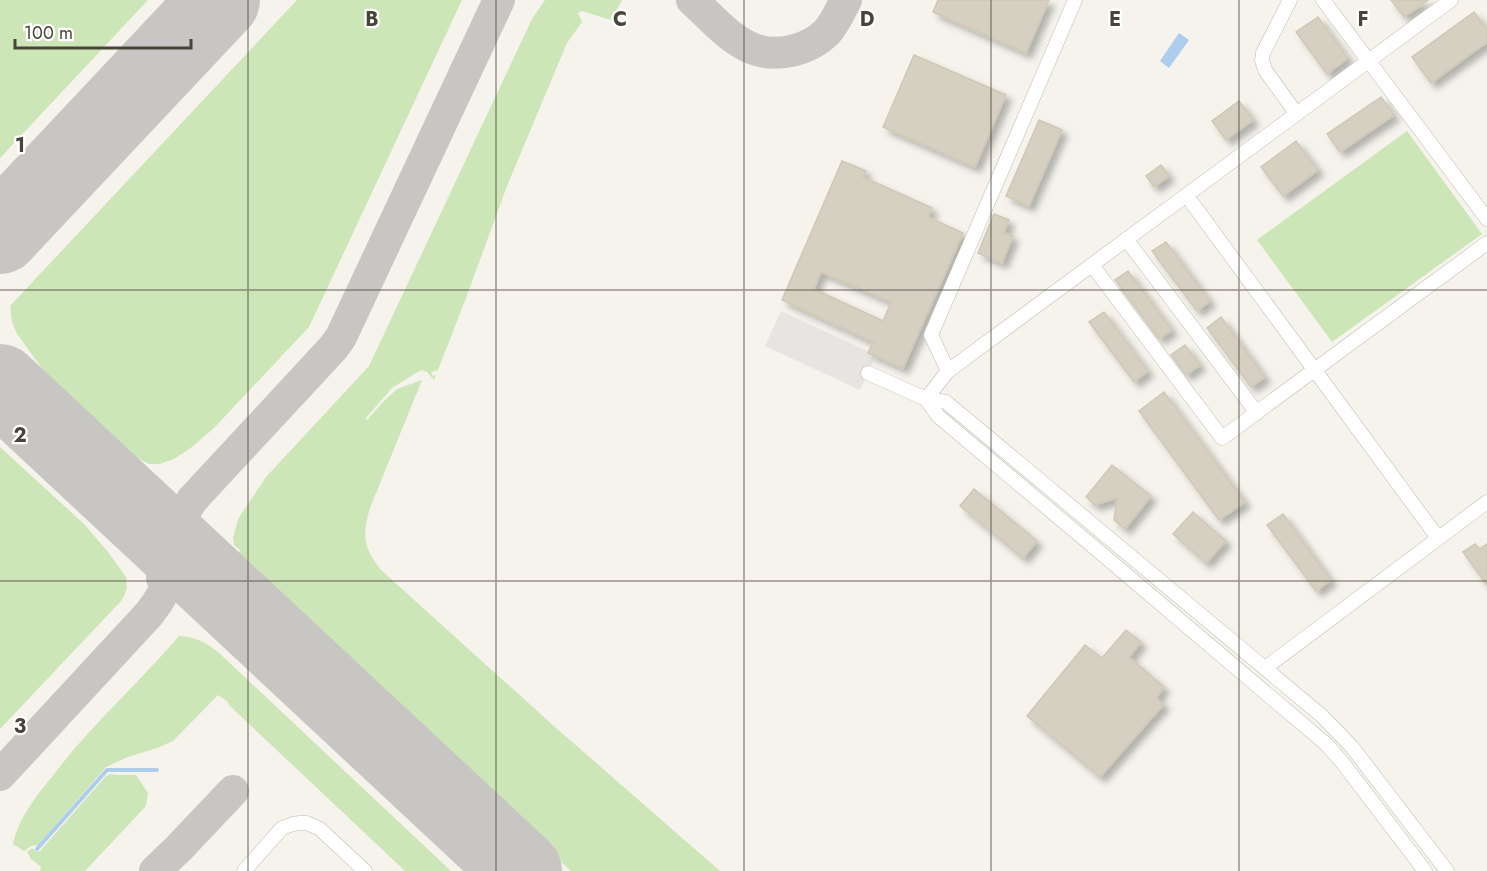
<svg xmlns="http://www.w3.org/2000/svg" width="1487" height="871" viewBox="0 0 1487 871" font-family="Jost,sans-serif">
  <style>
    .green { fill: #cde6b7 }
    .parking { fill: #e7e5e2 }
    .water { fill: #adcded }
    .lines { fill: none; stroke-linecap: round; stroke-linejoin: round }
    .stream { stroke: #adcded; stroke-width: 4 }
    .taxiway { stroke: #c7c6c2; stroke-width: 32 }
    .runway { stroke: #c7c6c2; stroke-width: 80 }
    .building { fill: #d6d0c2; stroke: #d0c8b5; stroke-width: 1.5; fill-rule: evenodd; filter: url(#shadow) }
    .minor-casing { stroke: #c0bbae; stroke-width: 15 }
    .minor { stroke: #fff; stroke-width: 14 }
    .grid { fill: none; stroke: #494439; stroke-width: 1.5; stroke-opacity: 0.55 }
    .grid-label { font-size: 20px; text-anchor: middle; font-weight: bold; fill: #494439; stroke: #fff; stroke-width: 4.5; stroke-linejoin: round; paint-order: stroke }
  </style>
  <defs>
    <filter id="shadow"><feDropShadow dx="5.5" dy="5.5" stdDeviation="3" flood-color="#0004"/></filter>
  </defs>
  <rect width="100%" height="100%" fill="#f5f3ec"/>
  <g class="green">
    <path d="M0,0h148l-148,158z"/>
    <path d="M297,0h165l-153,327 -95,101 -22,19 -18,12 -14,5h-11l-17,-9 -6,-7 -4,-2 -5,1 -60,-58 -40,-55 -5,-12 -2,-16z"/>
    <path d="M545,0h77l-11,20 -29,-9 -4,2 4,9 -15,21 -60,143 -41,112 -28,72 -7,2 2,4 3,-1 -2,5 -7,-8 -6,-2 -29,18 -27,31 2,1 16,-18 14,-13 25,-9 -52,128c-8,28 -7,38 11,62l174,157 165,144h-149l-320,-298 3,-6 -15,-14 1,-3 -6,-5 -1,-7 5,-19 28,-42 103,-111 163,-347z"/>
    <path d="M1407,131l75,103 -150,108 -75,-102z"/>
    <path d="M0,447l84,77 24,28 18,25 1,11 -3,8 -3,5 -121,128z"/>
    <path d="M179,636c16,1 27,6 39,16l233,219h-46l-175,-165 -3,-5 -9,-6 -45,46 -16,7 -29,9 -22,10 -68,78 -7,1 -7,5 -11,-7c6,-27 24,-49 42,-71 37,-49 84,-90 124,-137z"/>
    <path d="M110,774l8,1h18l12,18 -2,13 -61,65h-45l1,-4 -10,-8 -4,-7 5,-4 5,4 3,-1 66,-75z"/>
  </g>
  <path class="parking" d="M781,311l95,44 -16,35 -95,-44z"/>
  <path class="water" d="M1179,33l10,7 -20,28 -9,-7z"/>
  <g class="lines">
    <path class="stream" d="M37,849l70,-79h50"/>
    <g class="taxiway">
      <path d="M692,0c18,16 35,37 57,47 25,12 59,4 78,-15 8,-9 13,-21 19,-32"/>
      <path d="M120,495c19,25 43,49 42,83"/>
      <path d="M0,775l149,-161c5,-7 12,-15 15,-24 6,-15 5,-31 8,-47 4,-16 11,-29 20,-43l141,-152 8,-11 158,-337"/>
      <path d="M155,871l24,-23 54,-57"/>
    </g>
    <g class="runway">
      <path d="M0,234l220,-234"/>
      <path d="M0,384l522,487"/>
    </g>
  </g>
  <g class="building">
    <path d="M938,0h111l-23,53 -93,-41z"/>
    <path d="M1391,0h37l-24,17z"/>
    <path d="M1474,12l13,17v13l-56,41 -19,-26z"/>
    <path d="M1318,17l30,41 -21,16 -31,-42z"/>
    <path d="M914,55l92,40 -31,72 -92,-40z"/>
    <path d="M1381,97l13,18 -54,37 -13,-18z"/>
    <path d="M1239,101l14,19 -27,20 -14,-19z"/>
    <path d="M1039,120l23,10 -33,76 -23,-10z"/>
    <path d="M1296,141l22,29 -35,26 -22,-29z"/>
    <path d="M842,161l24,10 -3,6 69,31 -4,9 35,16 -60,135 -35,-15 5,-11 -91,-42zM821,272l70,30 -8,19 -69,-32z"/>
    <path d="M1161,165l8,11 -15,11 -8,-11z"/>
    <path d="M994,214l15,6 -5,13 9,3 -11,27 -24,-10z"/>
    <path d="M1166,242l44,59 -13,10 -45,-60z"/>
    <path d="M1128,271l44,59 -13,9 -44,-59z"/>
    <path d="M1104,312l44,59 -14,11 -45,-60z"/>
    <path d="M1221,317l44,60 -14,10 -44,-59z"/>
    <path d="M1185,345l15,20 -14,10 -15,-20z"/>
    <path d="M1164,392l81,110 -26,18 -80,-109z"/>
    <path d="M1112,465l39,31 -26,33 -11,-9 3,-22 -22,7 -9,-8z"/>
    <path d="M974,489l63,52 -14,17 -63,-52z"/>
    <path d="M1193,512l33,29 -20,22 -33,-29z"/>
    <path d="M1283,514l48,66 -15,11 -49,-66z"/>
    <path d="M1475,544l5,5 7,-5v41l-24,-33z"/>
    <path d="M1126,630l15,12 -12,15 35,30 -8,11 8,6 -64,73 -73,-61 58,-71 17,13z"/>
  </g>
  <g class="lines">
    <g class="minor-casing">
      <g id="minor">
        <path d="M1290,0l-27,53 -1,7 3,10 31,43"/>
        <path d="M1323,0l164,219"/>
        <path d="M1192,203l246,335"/>
        <path d="M1126,239l131,174"/>
        <path d="M1092,265l130,173 265,-195"/>
        <path d="M948,371l503,-371"/>
        <path d="M868,373l58,26 20,3 376,314 30,31 95,124"/>
        <path d="M926,399l12,17 151,127 237,201 16,18 83,109"/>
        <path d="M926,399l22,-28 -17,-36 144,-335"/>
        <path d="M1265,668l222,-166"/>
        <path d="M244,871l38,-43 11,-4 7,-1h7l13,6 45,42"/>
      </g>
    </g>
    <use href="#minor" class="minor"/>
  </g>
  <path class="grid" d="M248,0v871M496,0v871M744,0v871M991,0v871M1239,0v871M0,290h1487M0,581h1487"/>
  <g class="grid-label">
    <text x="372" y="26">B</text>
    <text x="620" y="26">C</text>
    <text x="867" y="26">D</text>
    <text x="1115" y="26">E</text>
    <text x="1363" y="26">F</text>
    <text x="20" y="152">1</text>
    <text x="20" y="442">2</text>
    <text x="20" y="733">3</text>
  </g>
  <path d="M15 39v9h176v-9" fill="none" stroke="#494439" stroke-width="3"/>
  <text x="24" y="39" font-size="18" fill="#494439" stroke="#ffffff" stroke-width="4.5" paint-order="stroke">100 m</text>
</svg>
